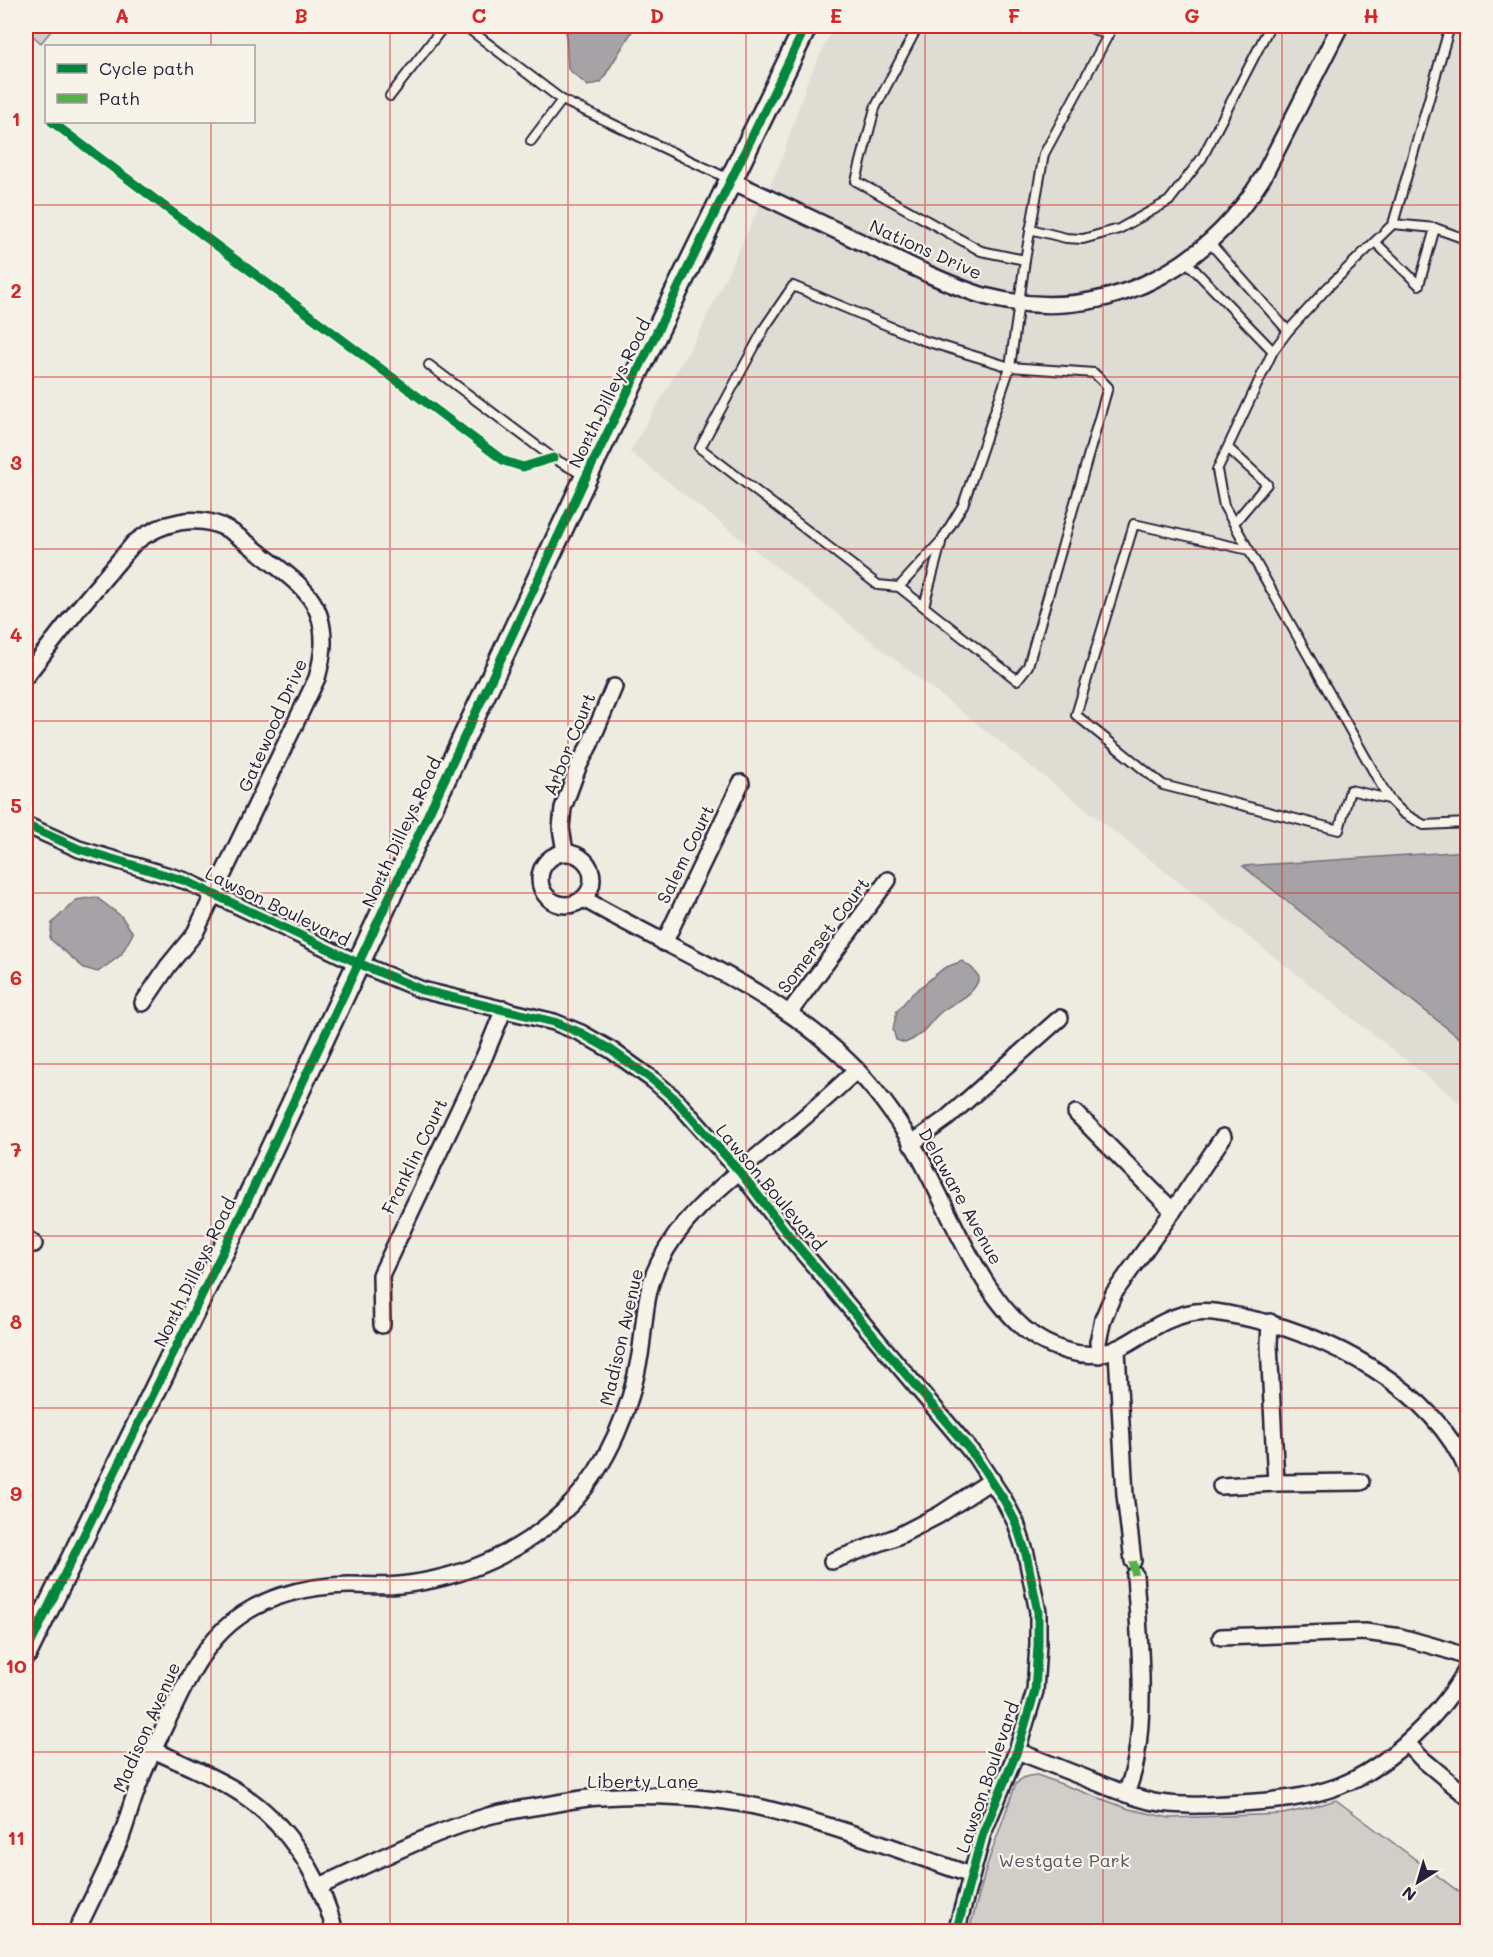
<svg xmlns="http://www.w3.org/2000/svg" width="1493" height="1957" viewBox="0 0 1493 1957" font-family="Mali,sans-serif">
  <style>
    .built { fill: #dfdcd4 }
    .green { fill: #d1cdc9; stroke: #7a7882; stroke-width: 1.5 }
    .water { fill: #a6a3a6; stroke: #716f7b; stroke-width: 1.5 }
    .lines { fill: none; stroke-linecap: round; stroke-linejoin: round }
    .lane-casing { stroke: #22223b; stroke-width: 12 }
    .street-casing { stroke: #22223b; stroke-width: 20 }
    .secondary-casing { stroke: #22223b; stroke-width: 26 }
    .lane { stroke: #f7f3e8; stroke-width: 8 }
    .street { stroke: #f7f3e8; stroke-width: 15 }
    .secondary { stroke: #f7f3e8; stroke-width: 21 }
    .quiet { stroke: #55b146; stroke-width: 8; stroke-dasharray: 15 8; stroke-linecap: butt }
    .cycleway-casing { stroke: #f7f3e8; stroke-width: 13 }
    .cycleway { stroke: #00873e; stroke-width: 9 }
    .grid { fill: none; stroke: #d62828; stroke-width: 1.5; stroke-opacity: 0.55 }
    .labels { text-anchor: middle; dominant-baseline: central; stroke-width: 4.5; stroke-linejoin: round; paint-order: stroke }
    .street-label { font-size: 18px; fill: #22223b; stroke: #f7f3e8 }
    .park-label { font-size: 18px; fill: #575566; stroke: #f7f3e8 }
    .neatline { fill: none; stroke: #d62828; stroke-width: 2 }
    .grid-label { font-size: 20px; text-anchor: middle; font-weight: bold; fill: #d62828 }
  </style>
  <rect width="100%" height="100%" fill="#eeebe1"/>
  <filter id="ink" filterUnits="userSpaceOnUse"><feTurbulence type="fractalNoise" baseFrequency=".0167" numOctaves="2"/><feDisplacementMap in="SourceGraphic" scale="12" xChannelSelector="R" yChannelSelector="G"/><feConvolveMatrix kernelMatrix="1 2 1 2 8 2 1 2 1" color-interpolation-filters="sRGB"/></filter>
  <g filter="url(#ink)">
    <path class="built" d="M834,26h633v1082l-837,-656 70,-121 80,-167 27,-82z"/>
    <g class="green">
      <path d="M26,26h29l-14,17 -15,-13z"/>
      <path d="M1037,1775l92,34 41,9 113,-4 27,-6 26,-8 131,98v33h-498l19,-69 27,-76c6,-9 11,-10 22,-11z"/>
    </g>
    <g class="water">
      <path d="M572,26h60l2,2 -33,54 -13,4 -20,-17 -2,-36z"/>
      <path d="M1467,851v193l-224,-178z"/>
      <path d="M96,897l25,19 12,17 -12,22 -23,17 -14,-4 -34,-29 2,-16 24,-23z"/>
      <path d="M962,961l10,7 7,9c-4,19 -24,24 -38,35 -14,12 -16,23 -36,31l-9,-3 -3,-11 4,-18 15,-17 32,-26z"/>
    </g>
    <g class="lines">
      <g class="lane-casing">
        <g id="lane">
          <path d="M465,26l97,74 167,79"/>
          <path d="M918,26l-43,82 -19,73 125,70 44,9"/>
          <path d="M1087,26l20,9"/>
          <path d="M390,96l54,-70"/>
          <path d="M531,141l31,-41"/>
          <path d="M1393,224l57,-198"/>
          <path d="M1030,229l36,9 17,1 36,-10 50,-28 33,-43 68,-132"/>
          <path d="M1468,240l-33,-12 -42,-4 -65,63 -40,44 -15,20 -56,119 7,36 165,293 14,14 21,12 44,-2"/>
          <path d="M1375,242l44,43 16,-57"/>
          <path d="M1210,243l78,88"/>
          <path d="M1186,261l87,90"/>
          <path d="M793,286l129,54 88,27 84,6 14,14 -80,279 -11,14 -118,-93 -21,-2 -178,-137 65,-121z"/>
          <path d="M429,365l124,93 32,18"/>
          <path d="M1228,448l39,36 -33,39"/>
          <path d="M1249,550l-115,-26 -58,191 87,70 176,45 11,-40 39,9"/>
          <path d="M899,587l42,-46 22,-36 47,-138 15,-107 19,-106 69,-128"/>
          <path d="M924,606l17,-63"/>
        </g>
      </g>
      <g class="street-casing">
        <g id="street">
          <path d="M730,180l198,94c18,8 36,16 56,22 113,30 219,-21 279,-119l77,-151"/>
          <path d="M26,676l53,-68 55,-65c27,-21 64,-31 95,-13 14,9 28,21 41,31 19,15 41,30 49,54 7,22 4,41 -2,63l-122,255 -27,33 -25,37"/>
          <path d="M26,825l53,24 107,32 172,82 64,27 132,32 27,11 30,17 42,30 22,19 65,73 50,65 185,219 29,44 12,23 10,31 12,58v33l-3,46 -18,60 -34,82 -27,99"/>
          <path d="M565,852l-4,-24 2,-20 15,-41 12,-23 24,-57"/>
          <circle cx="566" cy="879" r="26"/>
          <path d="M584,899c100,58 217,100 292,193 19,23 40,56 53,83 27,51 62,142 117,168 74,36 88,-22 150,-31 15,-2 32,2 46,5 85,16 191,71 226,155"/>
          <path d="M664,943l77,-160"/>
          <path d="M789,1013l99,-133"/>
          <path d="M1076,1113l97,98"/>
          <path d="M911,1144l36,-26 113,-100"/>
          <path d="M26,1238l8,6"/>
          <path d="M1270,1322l-1,22 7,139"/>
          <path d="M382,1325l-1,-50 104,-220 19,-46"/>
          <path d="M1117,1351l8,144 8,66"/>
          <path d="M1099,1355l-1,-13 5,-23 11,-26 59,-82 50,-74"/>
          <path d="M1221,1486l55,-3 85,-1"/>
          <path d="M832,1561l66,-25 41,-21 53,-35"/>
          <path d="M1221,1637l144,-5 36,5 46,13 21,8"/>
          <path d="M1407,1743l14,15 47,39"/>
          <path d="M153,1750c27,12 54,24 79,38 53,31 88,85 103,144"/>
          <path d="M1017,1751c25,10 51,20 76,30 20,8 40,17 61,21 29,5 58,3 87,1 33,-2 66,-5 98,-17 50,-19 104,-73 129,-119"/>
          <path d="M1126,1794c4,-11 8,-23 10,-35 10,-60 3,-124 -1,-184"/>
          <path d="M320,1886c55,-25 110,-53 168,-70 19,-5 38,-8 58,-11 18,-3 36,-7 54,-8 47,-4 117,0 163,11 71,17 139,43 208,67"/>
          <path d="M76,1932c15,-31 30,-61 44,-92 6,-15 10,-32 16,-48 9,-26 21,-50 33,-75 15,-30 28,-61 53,-86 33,-33 81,-45 127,-46 17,0 34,2 51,0 65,-7 126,-34 172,-82 37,-40 59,-95 68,-148 5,-31 4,-63 19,-92 24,-49 67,-80 107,-114 31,-25 61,-51 91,-79"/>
        </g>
      </g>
      <g class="secondary-casing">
        <path id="secondary" d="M26,1653l207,-422 353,-754 220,-451"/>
      </g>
      <use href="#lane" class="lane"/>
      <use href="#street" class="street"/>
      <use href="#secondary" class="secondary"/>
      <path class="quiet" d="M1133,1561l2,14"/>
      <g class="cycleway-casing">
        <g id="cycleway">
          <path d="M52,122l452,339 19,6 30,-9"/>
          <path d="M26,825l53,24 107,32 172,82 64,27 132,32 27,11 30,17 42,30 22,19 65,73 50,65 185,219 29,44 12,23 10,31 12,58v33l-3,46 -18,60 -34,82 -27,99"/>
          <path d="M26,1653l207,-422 353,-754 220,-451"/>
        </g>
      </g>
      <use href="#cycleway" class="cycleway"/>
    </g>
  </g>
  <path class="grid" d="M211,26v20M390,26v1906M568,26v1906M746,26v1906M925,26v1906M1103,26v1906M1282,26v1906M211,122v1810M26,205h1442M26,377h1442M26,549h1442M26,721h1442M26,893h1442M26,1064h1442M26,1236h1442M26,1408h1442M26,1580h1442M26,1752h1442"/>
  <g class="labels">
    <g class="street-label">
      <text transform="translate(926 249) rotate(24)">Nations Drive</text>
      <text transform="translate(609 393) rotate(-64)">North Dilleys Road</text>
      <text transform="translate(272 725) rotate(-66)">Gatewood Drive</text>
      <text transform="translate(569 744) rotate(-68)">Arbor Court</text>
      <text transform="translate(401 832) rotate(-65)">North Dilleys Road</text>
      <text transform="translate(685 854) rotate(-64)">Salem Court</text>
      <text transform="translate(278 906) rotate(26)">Lawson Boulevard</text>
      <text transform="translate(823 935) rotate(-53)">Somerset Court</text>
      <text transform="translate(414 1156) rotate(-64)">Franklin Court</text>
      <text transform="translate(771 1187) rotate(50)">Lawson Boulevard</text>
      <text transform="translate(961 1196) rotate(61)">Delaware Avenue</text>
      <text transform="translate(194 1272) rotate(-64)">North Dilleys Road</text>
      <text transform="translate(621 1337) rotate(-77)">Madison Avenue</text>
      <text transform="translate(146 1727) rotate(-66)">Madison Avenue</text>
      <text transform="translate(987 1777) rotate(-71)">Lawson Boulevard</text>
      <text x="643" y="1781">Liberty Lane</text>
    </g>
    <g class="park-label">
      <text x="1064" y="1860">Westgate Park</text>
    </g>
  </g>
  <rect width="1493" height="1957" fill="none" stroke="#f7f3e8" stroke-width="66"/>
  <rect x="45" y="45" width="210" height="78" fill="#f7f3e8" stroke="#a29fa3" stroke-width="1.5"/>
  <rect x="57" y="64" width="30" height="9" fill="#00873e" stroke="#a29fa3" stroke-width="1.5"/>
  <text x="99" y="75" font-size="18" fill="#22223b">Cycle path</text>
  <rect x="57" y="94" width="30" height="9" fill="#55b146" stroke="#a29fa3" stroke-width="1.5"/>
  <text x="99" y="105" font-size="18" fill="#22223b">Path</text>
  <g transform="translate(1418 1882) rotate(217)" stroke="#f7f3e8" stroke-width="4.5" paint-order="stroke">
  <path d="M0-4.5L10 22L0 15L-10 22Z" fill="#22223b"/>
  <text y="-9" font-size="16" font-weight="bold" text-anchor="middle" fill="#22223b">N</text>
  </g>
  <rect x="33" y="33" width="1427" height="1891" class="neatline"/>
  <g class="grid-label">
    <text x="122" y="23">A</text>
    <text x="301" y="23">B</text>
    <text x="479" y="23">C</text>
    <text x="657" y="23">D</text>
    <text x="836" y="23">E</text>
    <text x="1014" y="23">F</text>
    <text x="1192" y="23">G</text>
    <text x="1371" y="23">H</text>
    <text x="16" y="126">1</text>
    <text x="16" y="298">2</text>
    <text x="16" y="470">3</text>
    <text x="16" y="642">4</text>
    <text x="16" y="813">5</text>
    <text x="16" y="985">6</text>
    <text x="16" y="1157">7</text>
    <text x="16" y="1329">8</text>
    <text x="16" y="1501">9</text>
    <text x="16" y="1673">10</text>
    <text x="16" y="1845">11</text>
  </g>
</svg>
